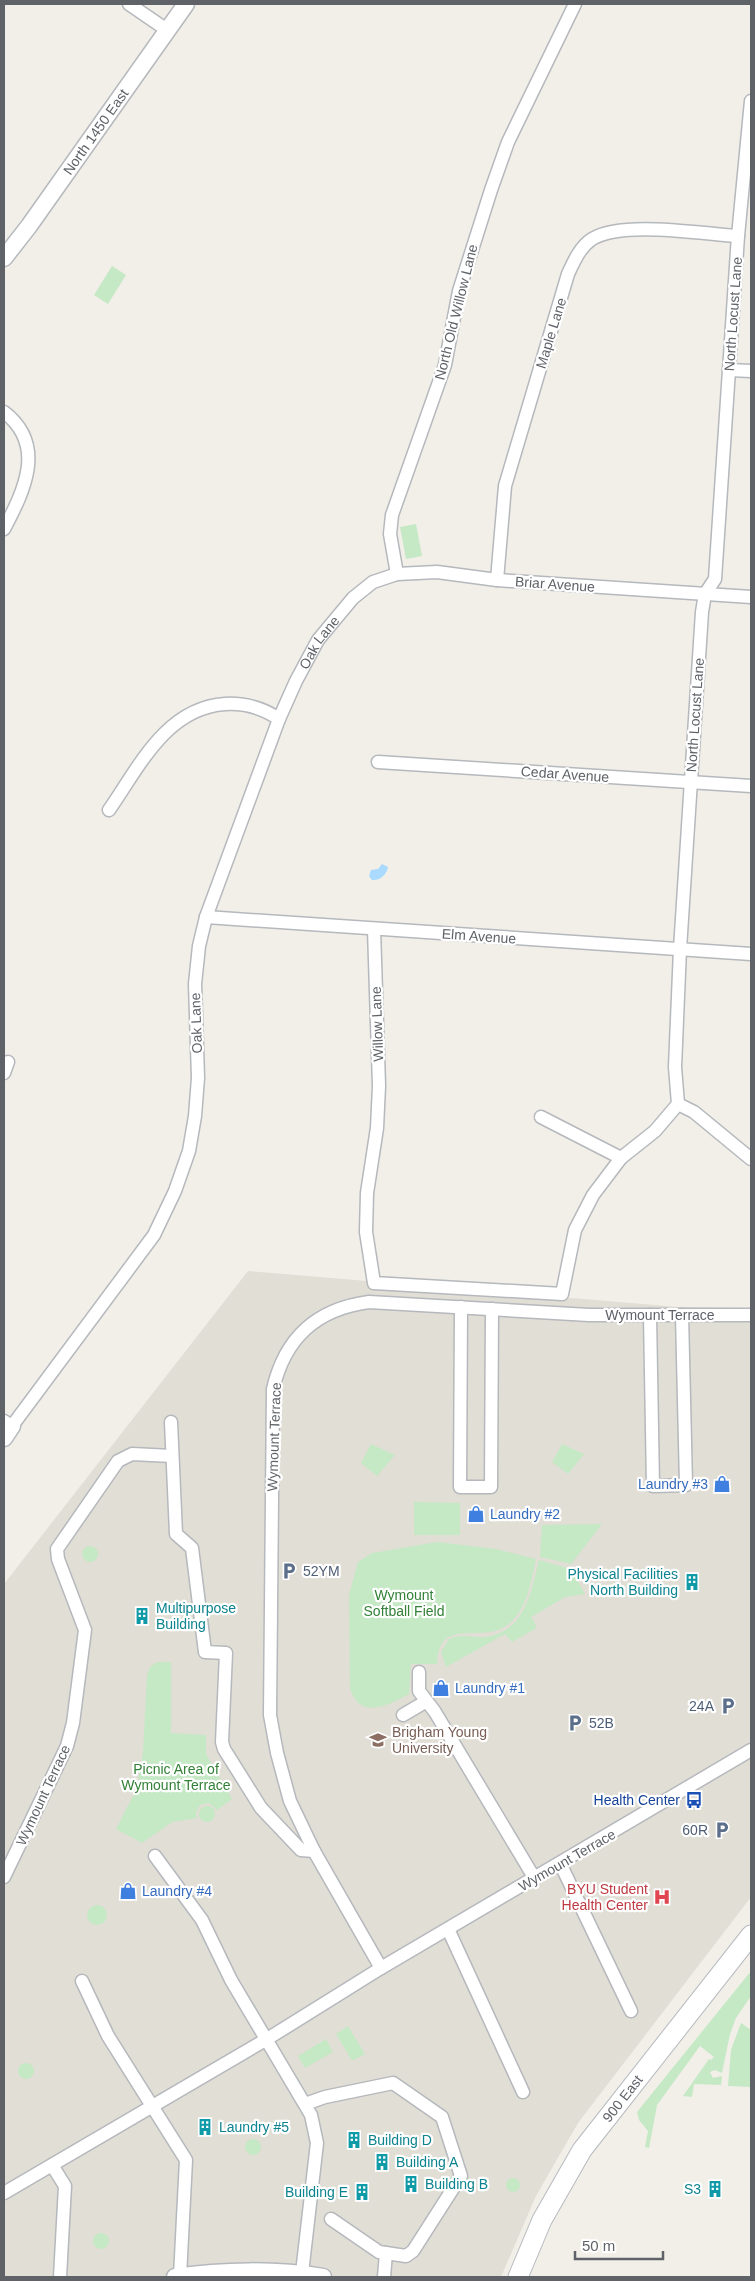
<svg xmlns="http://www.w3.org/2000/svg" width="755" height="2281" viewBox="0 0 755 2281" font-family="Helvetica,sans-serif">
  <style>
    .education { fill: #e1ded6 }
    .green { fill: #c5e8c5 }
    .water { fill: #aadaff }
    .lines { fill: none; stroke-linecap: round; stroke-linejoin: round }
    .minor-casing { stroke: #b5b8bc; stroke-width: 15 }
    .tertiary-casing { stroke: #b5b8bc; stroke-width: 19 }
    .secondary-casing { stroke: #b6babf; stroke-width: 21 }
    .minor { stroke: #fff; stroke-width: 12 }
    .tertiary { stroke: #fff; stroke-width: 16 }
    .secondary { stroke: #fff; stroke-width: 19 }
    .labels { text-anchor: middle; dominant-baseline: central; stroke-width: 4.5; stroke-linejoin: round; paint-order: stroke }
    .street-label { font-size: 14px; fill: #5f6368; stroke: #fff }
    .shop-label { font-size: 14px; fill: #366cbe; stroke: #fff; text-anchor: start }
    .service-label { font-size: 14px; fill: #4e5e75; stroke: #fff; text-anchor: start }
    .culture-label { font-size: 14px; fill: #0d838f; stroke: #fff; text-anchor: start }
    .park-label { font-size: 14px; fill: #348238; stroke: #fff }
    .education-label { font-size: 14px; fill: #785e54; stroke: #fff; text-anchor: start }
    .transit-label { font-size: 14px; fill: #164399; stroke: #fff; text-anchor: end }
    .health-label { font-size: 14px; fill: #be3a42; stroke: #fff; text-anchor: end }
  </style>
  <rect width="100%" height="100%" fill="#f1efe8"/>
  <path class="education" d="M248,1271l431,36 72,1v589l-173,226 -42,73 -35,81h-497v-693z"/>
  <g class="green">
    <path d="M112,266l14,9 -18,29 -14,-9z"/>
    <path d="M416,524l6,32 -16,3 -6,-32z"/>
    <path d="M371,1444l24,11 -18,21 -16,-13z"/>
    <path d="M562,1444l22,10 -16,20 -16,-12z"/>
    <path d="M414,1502l46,1v32h-46z"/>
    <path d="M602,1524l-31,40 -31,-7 2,-32z"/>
    <path d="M437,1542l59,7 40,10c-5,22 -8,48 -26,64 -27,24 -71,-10 -73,41h-26l-2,30c-20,11 -50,27 -59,-6l-1,-93 9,-33 14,-9z"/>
    <circle cx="90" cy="1554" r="8"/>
    <path d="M539,1560l32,9 14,25 -20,3 -34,20 5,8 -1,4 -23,13 -7,-8 -59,33 -5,-15 8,-13c12,-6 24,-1 37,-2 40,-6 45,-46 53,-77z"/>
    <path d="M157,1662h14v71l35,2v19l26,45 -15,11 -8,-7 -9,2 -4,7 1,6 -25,4 -30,21 -26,-14 21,-41 6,-36 4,-77 3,-8z"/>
    <circle cx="207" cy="1814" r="8"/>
    <circle cx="97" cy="1915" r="10"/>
    <path d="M751,1971v25l-15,22 -6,16 -8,39 -7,-3 -5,2 3,6 9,-2 -1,9 -27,-1 -2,13 -9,-1 26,-37 2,1 3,-3 -14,-11 -43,59 -8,43 -4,-1 3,-16 -9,-11 -2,-8z"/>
    <path d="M741,2023l10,7v57l-23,-1 3,-36z"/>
    <path d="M348,2026l17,28 -13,7 -16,-27z"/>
    <path d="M326,2039l7,13 -28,16 -7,-12z"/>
    <circle cx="26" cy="2071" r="8"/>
    <circle cx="253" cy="2147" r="8"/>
    <circle cx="513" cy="2185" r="7"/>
    <circle cx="101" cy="2241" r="8"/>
  </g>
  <path class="water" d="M382,864l6,3c-1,7 -8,14 -16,13l-3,-4 2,-6 7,-1z"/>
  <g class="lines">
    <g class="minor-casing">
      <g id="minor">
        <path d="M129,4l38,26"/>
        <path d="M729,370l22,1"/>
        <path d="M4,412c43,33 20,79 0,117"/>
        <path d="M397,574l-7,-40 2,-19 53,-150 14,-74 32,-101 17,-48 67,-138"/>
        <path d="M497,580l8,-94 63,-212c6,-13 12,-27 24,-35 30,-19 110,-5 146,-3"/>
        <path d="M378,762l373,24"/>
        <path d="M109,810c30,-43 57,-102 116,-106 19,-1 38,4 54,15"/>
        <path d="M206,917l545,37"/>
        <path d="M374,929l5,157 -2,42 -10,65 -1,39 8,51 188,11 13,-64 18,-35 28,-37 34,-27 23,-27 -3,-37 5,-118 22,-337 3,-18 10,-15 23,-343 13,-135"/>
        <path d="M4,1073l4,-11"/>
        <path d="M678,1104l16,8 57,47"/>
        <path d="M541,1117l80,41"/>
        <path d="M461,1307l-1,180h31l1,-178"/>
        <path d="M650,1315l3,171 33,-1 -4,-170"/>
        <path id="s1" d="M4,1421l8,5 142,-191 21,-44 14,-40 6,-35 3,-38 -3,-94 4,-38 7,-29 73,-198 17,-38 22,-41 35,-42 20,-16 24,-8 40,-2 60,8 254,17"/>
        <path d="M171,1422l5,112 16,14 13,104 21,1 -4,89 2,7 37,59 40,42 13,1"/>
        <path d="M419,1672v19l16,21 100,167"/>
        <path d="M403,1715l22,-13"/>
        <path d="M155,1856l47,64 29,60 80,135 6,28 -15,130"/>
        <path d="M560,1863l71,148"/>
        <path d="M4,1877l63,-131 6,-23 12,-93 -27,-71 -1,-10 61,-88 14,-7 40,2"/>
        <path d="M448,1929l75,163"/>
        <path d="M381,1968l-67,-117 -24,-50 -13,-48 -7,-38 3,-326c12,-51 43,-80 96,-87l220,13h162"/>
        <path d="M82,1981l26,55 78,124 -6,116"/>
        <path d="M305,2104l20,-7 68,-14 49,34 19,59 -48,75 -7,5 -27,-4 -48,-33"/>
        <path d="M52,2165l13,21 -5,91"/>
        <path d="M4,2193l263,-154 114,-71 370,-218"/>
        <path d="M384,2277l2,-24"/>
      </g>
    </g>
    <g class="tertiary-casing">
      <g id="tertiary">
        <path id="s2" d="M4,258l25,-32 157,-222"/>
        <path d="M4,1438l8,-12"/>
        <path d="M175,2277c47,-7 101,-8 148,0"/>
      </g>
    </g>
    <g class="secondary-casing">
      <g id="secondary">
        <path id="s3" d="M518,2277l24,-57 40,-70 169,-215"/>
      </g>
    </g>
    <use href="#minor" class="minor"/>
    <use href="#tertiary" class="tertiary"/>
    <use href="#secondary" class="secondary"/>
  </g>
  <defs>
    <g id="shop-bare" transform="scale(1.35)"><path d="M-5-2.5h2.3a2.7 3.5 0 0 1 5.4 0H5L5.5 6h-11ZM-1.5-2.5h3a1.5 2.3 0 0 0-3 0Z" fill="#3f7fe0" stroke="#fff" stroke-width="2.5" paint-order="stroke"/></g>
    <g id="parking-bare" transform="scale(1.35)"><path d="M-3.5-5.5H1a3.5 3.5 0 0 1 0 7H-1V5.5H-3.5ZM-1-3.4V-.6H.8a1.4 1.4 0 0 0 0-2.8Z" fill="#5c6f8a" stroke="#fff" stroke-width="2.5" paint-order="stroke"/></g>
    <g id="building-bare" transform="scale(1.35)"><path d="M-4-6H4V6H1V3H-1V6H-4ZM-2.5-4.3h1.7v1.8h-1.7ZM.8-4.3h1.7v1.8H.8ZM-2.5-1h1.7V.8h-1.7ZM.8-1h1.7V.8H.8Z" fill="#0f9aa8" stroke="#fff" stroke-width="2.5" paint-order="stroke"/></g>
    <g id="university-bare" transform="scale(1.35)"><path d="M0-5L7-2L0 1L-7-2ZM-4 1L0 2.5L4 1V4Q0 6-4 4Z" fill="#8d6e63" stroke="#fff" stroke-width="2.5" paint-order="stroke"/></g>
    <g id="bus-bare" transform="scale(1.35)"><path d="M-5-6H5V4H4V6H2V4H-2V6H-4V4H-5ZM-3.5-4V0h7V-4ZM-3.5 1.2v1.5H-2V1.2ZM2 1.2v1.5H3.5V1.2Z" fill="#1a4fb4" stroke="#fff" stroke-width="2.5" paint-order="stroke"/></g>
    <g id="hospital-bare" transform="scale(1.35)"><path d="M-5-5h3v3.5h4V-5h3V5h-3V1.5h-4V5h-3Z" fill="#e0444e" stroke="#fff" stroke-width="2.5" paint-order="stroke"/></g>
  </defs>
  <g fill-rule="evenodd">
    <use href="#shop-bare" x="722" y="1484"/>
    <use href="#shop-bare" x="476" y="1514"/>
    <use href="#parking-bare" x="289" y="1571"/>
    <use href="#building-bare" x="692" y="1582"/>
    <use href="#building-bare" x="142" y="1616"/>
    <use href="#shop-bare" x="441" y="1688"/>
    <use href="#parking-bare" x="728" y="1706"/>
    <use href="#parking-bare" x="575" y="1723"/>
    <use href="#university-bare" x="378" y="1740"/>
    <use href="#bus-bare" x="694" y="1800"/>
    <use href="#parking-bare" x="722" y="1830"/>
    <use href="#shop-bare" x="128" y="1891"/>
    <use href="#hospital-bare" x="662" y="1897"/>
    <use href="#building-bare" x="205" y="2127"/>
    <use href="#building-bare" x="354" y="2140"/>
    <use href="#building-bare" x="382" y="2162"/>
    <use href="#building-bare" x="411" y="2184"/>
    <use href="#building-bare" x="715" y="2189"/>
    <use href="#building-bare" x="362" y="2192"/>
  </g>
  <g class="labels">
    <g class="street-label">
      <text stroke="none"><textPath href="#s2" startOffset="156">North 1450 East</textPath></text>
      <text transform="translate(456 312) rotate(-76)">North Old Willow Lane</text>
      <text transform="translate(733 314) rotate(-86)">North Locust Lane</text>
      <text transform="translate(551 333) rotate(-73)">Maple Lane</text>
      <text transform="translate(555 584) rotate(4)">Briar Avenue</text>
      <text stroke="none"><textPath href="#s1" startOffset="872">Oak Lane</textPath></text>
      <text transform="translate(695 715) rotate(-86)">North Locust Lane</text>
      <text transform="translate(565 774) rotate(4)">Cedar Avenue</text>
      <text transform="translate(479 936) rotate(4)">Elm Avenue</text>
      <text transform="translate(196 1023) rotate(-92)">Oak Lane</text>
      <text transform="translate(377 1024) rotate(-92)">Willow Lane</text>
      <text x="660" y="1315">Wymount Terrace</text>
      <text transform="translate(274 1437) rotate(-88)">Wymount Terrace</text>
      <text transform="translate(43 1795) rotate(-65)">Wymount Terrace</text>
      <text transform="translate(567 1860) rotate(-30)">Wymount Terrace</text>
      <text stroke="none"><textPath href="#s3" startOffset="208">900 East</textPath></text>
    </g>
    <g class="shop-label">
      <text x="708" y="1484" text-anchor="end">Laundry #3</text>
      <text x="490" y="1514">Laundry #2</text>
      <text x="455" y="1688">Laundry #1</text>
      <text x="142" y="1891">Laundry #4</text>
    </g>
    <g class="service-label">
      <text x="303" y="1571">52YM</text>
      <text x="714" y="1706" text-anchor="end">24A</text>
      <text x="589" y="1723">52B</text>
      <text x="708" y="1830" text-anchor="end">60R</text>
    </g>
    <g class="culture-label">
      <text x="678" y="1574" text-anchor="end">Physical Facilities<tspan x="678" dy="16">North Building</tspan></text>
      <text x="156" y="1608">Multipurpose<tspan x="156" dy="16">Building</tspan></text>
      <text x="219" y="2127">Laundry #5</text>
      <text x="368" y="2140">Building D</text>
      <text x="396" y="2162">Building A</text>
      <text x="425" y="2184">Building B</text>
      <text x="701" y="2189" text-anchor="end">S3</text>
      <text x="348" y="2192" text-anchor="end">Building E</text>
    </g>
    <g class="park-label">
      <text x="404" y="1595">Wymount<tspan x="404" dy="16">Softball Field</tspan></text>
      <text x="176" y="1769">Picnic Area of<tspan x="176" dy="16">Wymount Terrace</tspan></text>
    </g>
    <g class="education-label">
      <text x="392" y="1732">Brigham Young<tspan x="392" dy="16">University</tspan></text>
    </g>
    <g class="transit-label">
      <text x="680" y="1800">Health Center</text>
    </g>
    <g class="health-label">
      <text x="648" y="1889">BYU Student<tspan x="648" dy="16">Health Center</tspan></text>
    </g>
  </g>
  <rect width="755" height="2281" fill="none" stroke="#5f6368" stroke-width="10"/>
  <path d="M575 2251v8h88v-8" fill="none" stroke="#5f6368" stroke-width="2.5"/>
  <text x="582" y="2251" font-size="15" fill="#5f6368" stroke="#ffffff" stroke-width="4" paint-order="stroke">50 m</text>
</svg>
